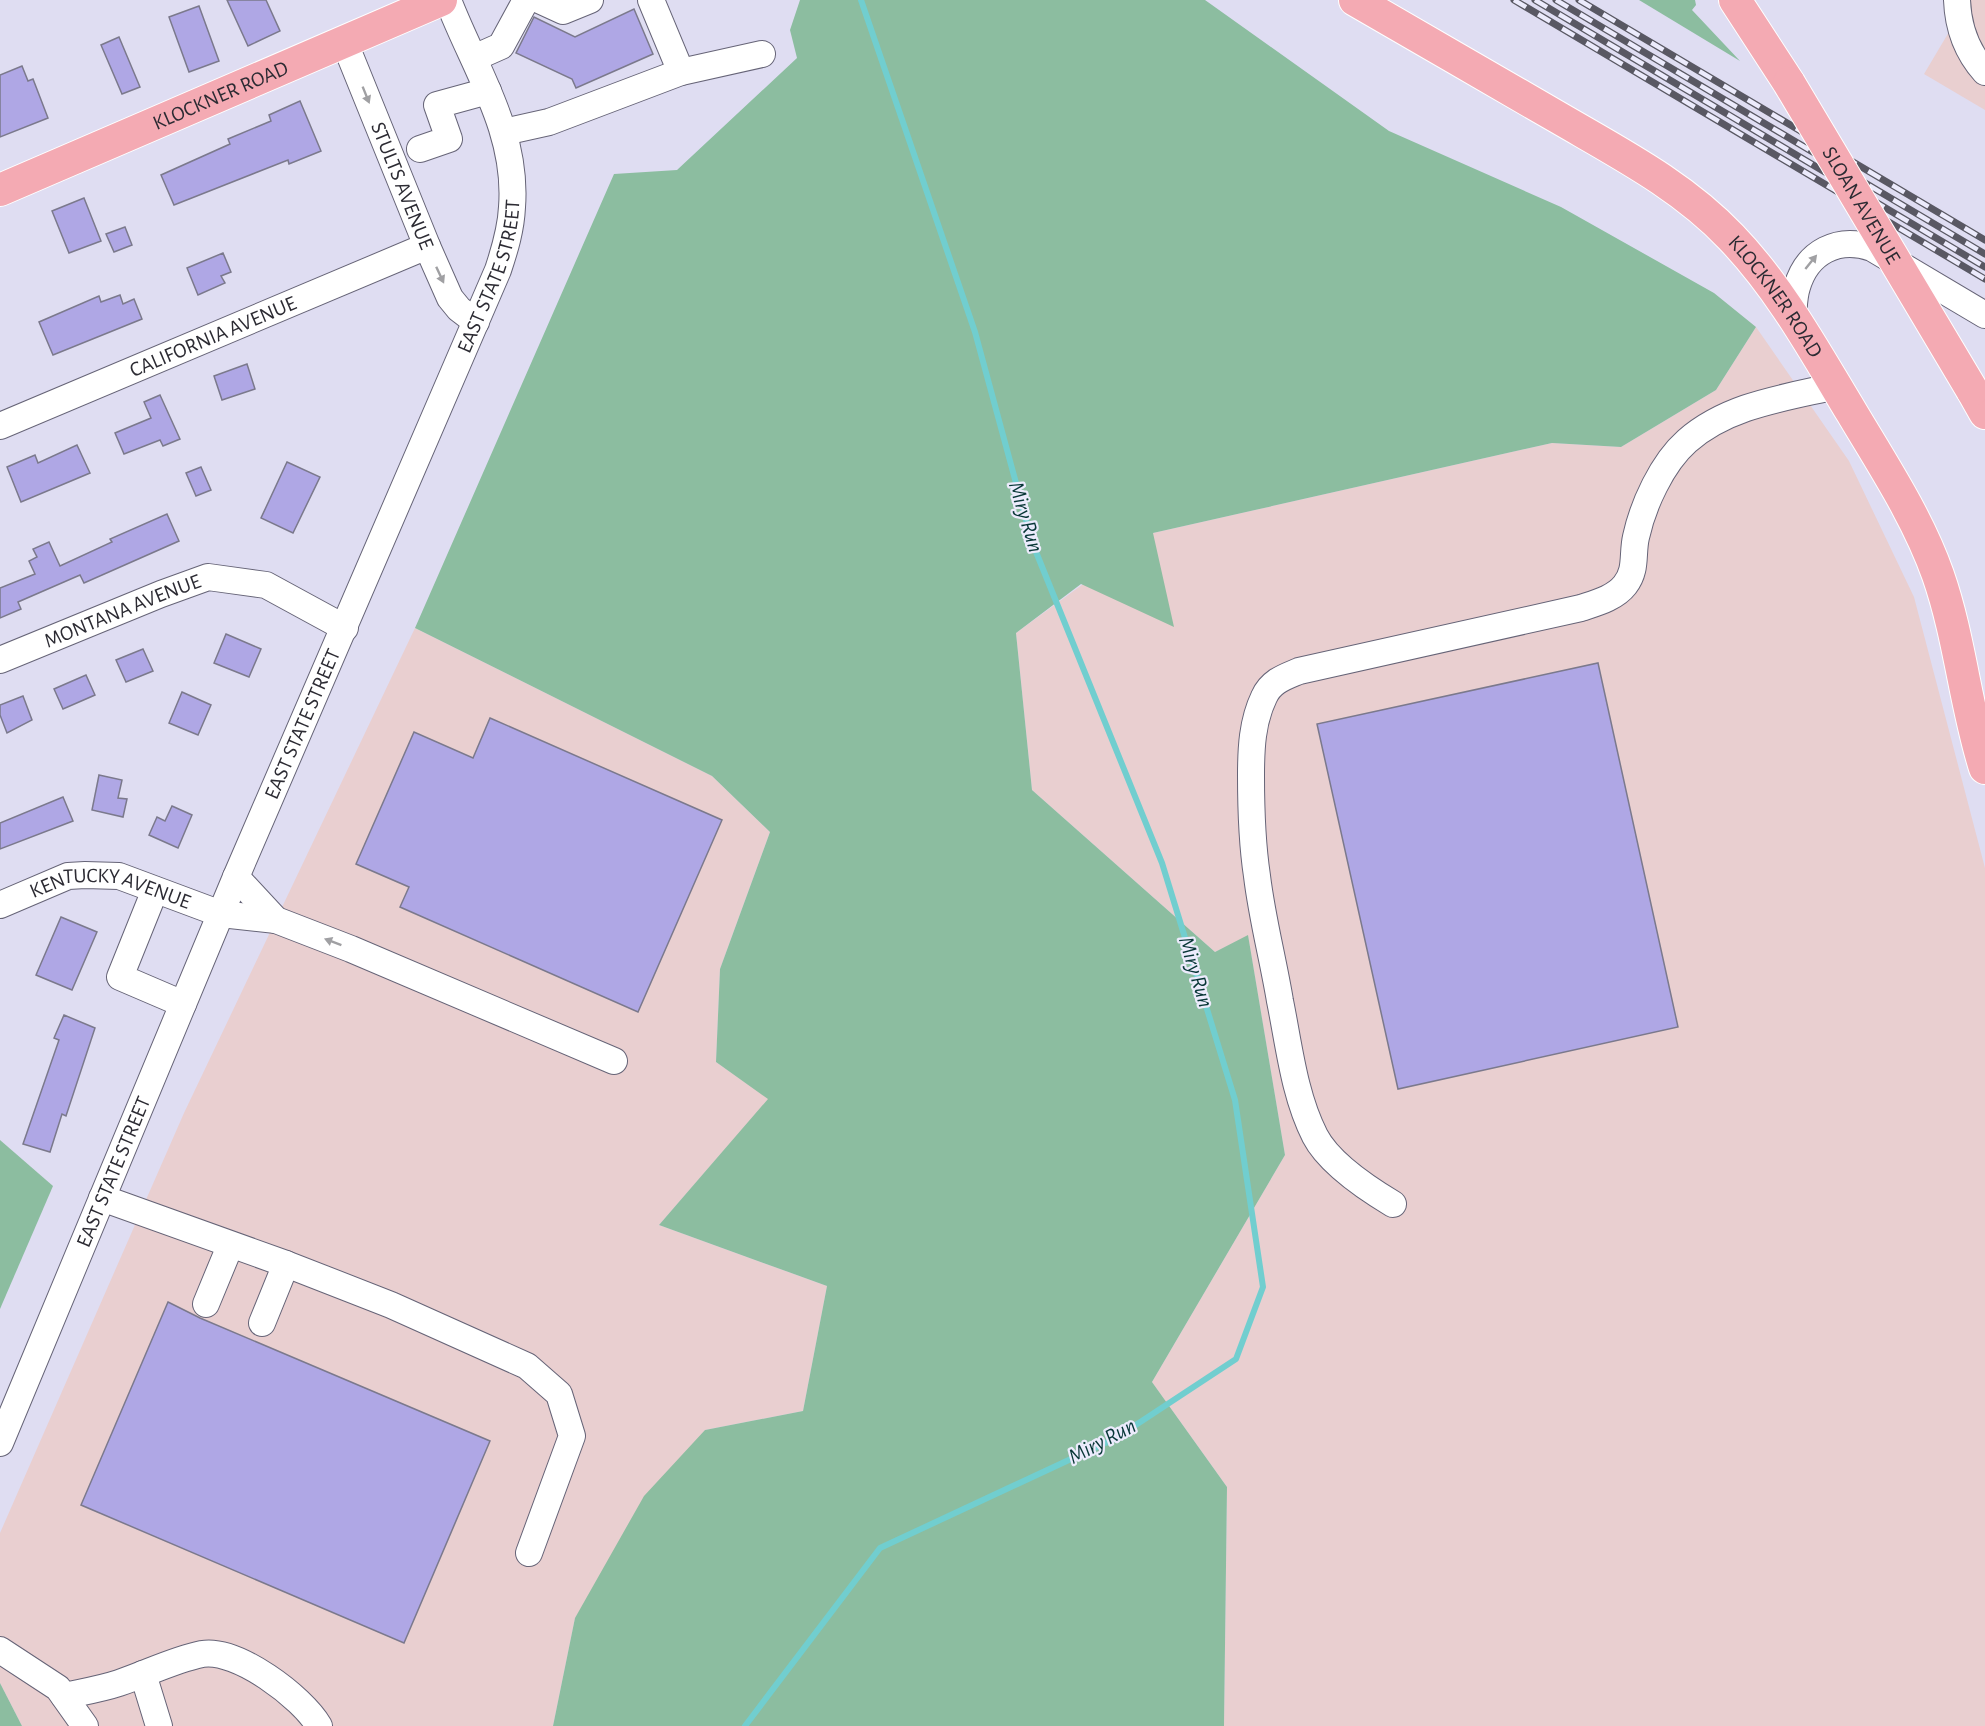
<svg xmlns="http://www.w3.org/2000/svg" width="1985" height="1726" viewBox="0 0 1985 1726" font-family="'Alegreya Sans',sans-serif">
  <style>
    .industrial { fill: #e9cfd0 }
    .green { fill: #8cbda0 }
    .lines { fill: none; stroke-linecap: round; stroke-linejoin: round }
    .stream { stroke: #71cecf; stroke-width: 6 }
    .building { fill: #afa7e5; stroke: #7b798c; stroke-width: 1.5 }
    .minor-casing { stroke: #666477; stroke-width: 28 }
    .major-casing { stroke: #fff; stroke-width: 34 }
    .minor { stroke: #fff; stroke-width: 26 }
    .major { stroke: #f4aab3; stroke-width: 32 }
    .rail-casing { stroke: #595863; stroke-width: 7 }
    .rail { stroke: #ecebfc; stroke-width: 4.5; stroke-dasharray: 14; stroke-linecap: butt }
    .major-bridge-casing { stroke: #fff; stroke-width: 34; stroke-linecap: butt }
    .major-bridge { stroke: #f4aab3; stroke-width: 32 }
    .oneway { fill: #a0a0a3 }
    .labels { text-anchor: middle; dominant-baseline: central; stroke-width: 4.5; stroke-linejoin: round; paint-order: stroke }
    .street-label { font-size: 21px; fill: #2c2b33; stroke: #ecebfc }
    .water-label { font-size: 22px; font-style: italic; fill: #073636; stroke: #ecebfc }
  </style>
  <rect width="100%" height="100%" fill="#dfddf2"/>
  <g class="industrial">
    <path d="M1968,0h17v110l-61,-36z"/>
    <path d="M1756,327l93,134 65,136 71,271v858h-761l3,-239 -75,-105 133,-227 -37,-219 -33,16 -183,-162 -16,-157 137,-100 399,-90 69,4 95,-57z"/>
    <path d="M415,628l297,148 58,56 -50,137 -4,93 53,37 -110,126 168,61 -24,125 -98,19 -130,188 -22,108h-531l-22,-43v-150l184,-420z"/>
  </g>
  <g class="green">
    <path d="M800,0h405l184,131 172,76 153,86 42,34 -40,63 -95,57 -69,-4 -399,90 21,94 -93,-43 -65,49 16,157 183,162 33,-17 37,220 -133,227 75,105 -3,239h-671l22,-108 69,-122 61,-66 98,-19 24,-125 -168,-61 109,-126 -52,-37 4,-93 50,-137 -58,-56 -297,-148 199,-454 63,-4 120,-112 -7,-28z"/>
    <path d="M1639,0h56l1,5 -4,5 48,51z"/>
    <path d="M0,1140l53,46 -53,123z"/>
    <path d="M0,1683l22,43h-22z"/>
  </g>
  <g class="lines">
    <path class="stream" d="M745,1726l135,-178 236,-110 120,-79 27,-72 -28,-187 -73,-237 -130,-321 -57,-210 -114,-332"/>
  </g>
  <g class="building">
    <path d="M227,0h39l14,31 -32,15z"/>
    <path d="M199,6l20,55 -30,11 -20,-55z"/>
    <path d="M634,9l19,45 -77,34 -4,-9 -56,-26 18,-36 41,20z"/>
    <path d="M119,37l21,50 -18,7 -21,-49z"/>
    <path d="M22,66l6,15 5,-2 15,39 -48,19v-62z"/>
    <path d="M300,101l21,50 -32,13 -1,-4 -114,45 -13,-30 69,-31 -2,-5 43,-18 -2,-6z"/>
    <path d="M84,198l17,43 -32,12 -17,-42z"/>
    <path d="M125,227l7,18 -18,7 -8,-18z"/>
    <path d="M223,253l8,19 -10,4 4,7 -27,12 -11,-27z"/>
    <path d="M120,295l3,9 11,-5 8,20 -89,36 -14,-33 60,-26 2,6z"/>
    <path d="M247,364l8,25 -33,11 -8,-24z"/>
    <path d="M160,395l20,44 -17,7 -3,-6 -36,14 -9,-21 36,-15 -7,-16z"/>
    <path d="M77,445l13,28 -69,29 -14,-35 28,-12 3,8z"/>
    <path d="M287,462l33,15 -27,56 -32,-15z"/>
    <path d="M201,467l10,23 -15,6 -10,-23z"/>
    <path d="M167,514l12,27 -95,42 -4,-8 -62,27 3,7 -21,9v-30l35,-14 -6,-13 8,-4 -4,-8 16,-7 11,24 52,-24 -2,-3z"/>
    <path d="M226,634l35,15 -12,28 -35,-14z"/>
    <path d="M143,649l10,22 -27,11 -10,-22z"/>
    <path d="M1598,663l80,364 -280,62 -81,-365z"/>
    <path d="M86,675l9,20 -32,14 -9,-20z"/>
    <path d="M182,692l29,13 -13,30 -29,-12z"/>
    <path d="M23,696l9,24 -25,13 -7,-18v-10z"/>
    <path d="M490,718l232,102 -84,192 -238,-105 9,-20 -53,-23 58,-132 59,26z"/>
    <path d="M99,775l23,5 -4,18 9,1 -4,18 -31,-7z"/>
    <path d="M63,797l10,24 -73,28v-26z"/>
    <path d="M172,806l20,9 -14,33 -29,-13 8,-18 8,4z"/>
    <path d="M61,917l36,15 -25,58 -36,-15z"/>
    <path d="M64,1015l31,13 -29,88 -4,-2 -12,38 -27,-8 36,-104 -5,-2z"/>
    <path d="M168,1302l32,16 290,123 -86,202 -323,-138z"/>
  </g>
  <g class="lines">
    <g class="minor-casing">
      <g id="minor">
        <path d="M539,0l24,11 27,-11"/>
        <path d="M651,0l30,72"/>
        <path d="M1957,0c1,27 10,52 28,72"/>
        <path id="s1" d="M344,41l83,205 23,52 9,11 17,13"/>
        <path d="M474,58l27,-12 25,-46"/>
        <path d="M504,132l45,-10 132,-50 81,-18"/>
        <path d="M420,149l29,-10 -12,-34 51,-14"/>
        <path d="M1793,316c1,-10 1,-20 4,-29 10,-35 41,-51 75,-39l113,67"/>
        <path id="s2" d="M0,426l427,-180"/>
        <path id="s3" d="M0,660l161,-66 47,-17 58,8 79,43"/>
        <path d="M236,877l40,43 75,29 263,112"/>
        <path d="M155,890l-35,87 63,27"/>
        <path id="s4" d="M0,905l68,-29 17,-1 34,1 102,38 55,6"/>
        <path d="M102,1198l184,66 105,41 136,61 32,28 13,42 -43,117"/>
        <path d="M1393,1204c-25,-15 -64,-41 -78,-68 -21,-41 -26,-91 -35,-135 -7,-42 -18,-83 -23,-125 -5,-33 -6,-67 -6,-100 0,-27 1,-54 13,-79 7,-16 21,-20 35,-26l282,-63c15,-5 34,-10 44,-23 12,-15 7,-31 11,-48 7,-32 26,-74 51,-96 41,-36 97,-43 149,-55"/>
        <path d="M206,1304l24,-58"/>
        <path d="M262,1323l24,-59"/>
        <path id="s5" d="M0,1443l236,-566 262,-607c7,-21 13,-41 14,-63 6,-76 -38,-139 -64,-207"/>
        <path d="M0,1650l58,38 27,38"/>
        <path d="M143,1674l16,52"/>
        <path d="M64,1696c18,-4 37,-7 55,-13 27,-9 54,-23 83,-29 35,-6 100,43 117,72"/>
      </g>
    </g>
    <g class="major-casing">
      <g id="major">
        <path id="s6" d="M1355,0c68,39 136,79 204,118 60,35 124,68 172,119 50,52 84,115 121,176 31,52 66,105 86,162 22,63 27,130 47,193"/>
        <path d="M1735,0l54,83"/>
        <path id="s7" d="M0,190l441,-190"/>
        <path d="M1972,390l13,23"/>
      </g>
    </g>
    <use href="#minor" class="minor"/>
    <use href="#major" class="major"/>
    <g class="rail-casing">
      <g id="rail">
        <path d="M1514,0l471,279"/>
        <path d="M1535,0l450,267"/>
        <path d="M1556,0l429,254"/>
        <path d="M1579,0l406,240"/>
      </g>
    </g>
    <use href="#rail" class="rail"/>
    <g class="major-bridge-casing">
      <g id="major-bridge">
        <path id="s8" d="M1789,83l183,307"/>
      </g>
    </g>
    <use href="#major-bridge" class="major-bridge"/>
  </g>
  <defs><path id="oneway-solid" d="M-6-.8H1V-3.2L6.5 0L1 3.2V.8H-6Z" transform="scale(1.5)"/></defs>
  <g class="oneway">
    <use href="#oneway-solid" transform="translate(366 95) rotate(68)"/>
    <use href="#oneway-solid" transform="translate(1811 262) rotate(-51)"/>
    <use href="#oneway-solid" transform="translate(440 275) rotate(65)"/>
    <use href="#oneway-solid" transform="translate(333 942) rotate(-159)"/>
  </g>
  <g class="labels">
    <g class="street-label">
      <text stroke="none"><textPath href="#s7" startOffset="240">KLOCKNER ROAD</textPath></text>
      <text stroke="none"><textPath href="#s1" startOffset="156">STULTS AVENUE</textPath></text>
      <text stroke="none"><textPath href="#s8" startOffset="142">SLOAN AVENUE</textPath></text>
      <text stroke="none"><textPath href="#s5" startOffset="1266">EAST STATE STREET</textPath></text>
      <text stroke="none"><textPath href="#s6" startOffset="520">KLOCKNER ROAD</textPath></text>
      <text stroke="none"><textPath href="#s2" startOffset="231">CALIFORNIA AVENUE</textPath></text>
      <text stroke="none"><textPath href="#s3" startOffset="132">MONTANA AVENUE</textPath></text>
      <text stroke="none"><textPath href="#s5" startOffset="780">EAST STATE STREET</textPath></text>
      <text stroke="none"><textPath href="#s4" startOffset="117">KENTUCKY AVENUE</textPath></text>
      <text stroke="none"><textPath href="#s5" startOffset="294">EAST STATE STREET</textPath></text>
    </g>
    <g class="water-label">
      <text transform="translate(1026 517) rotate(73)">Miry Run</text>
      <text transform="translate(1196 972) rotate(73)">Miry Run</text>
      <text transform="translate(1102 1441) rotate(-28)">Miry Run</text>
    </g>
  </g>
</svg>
